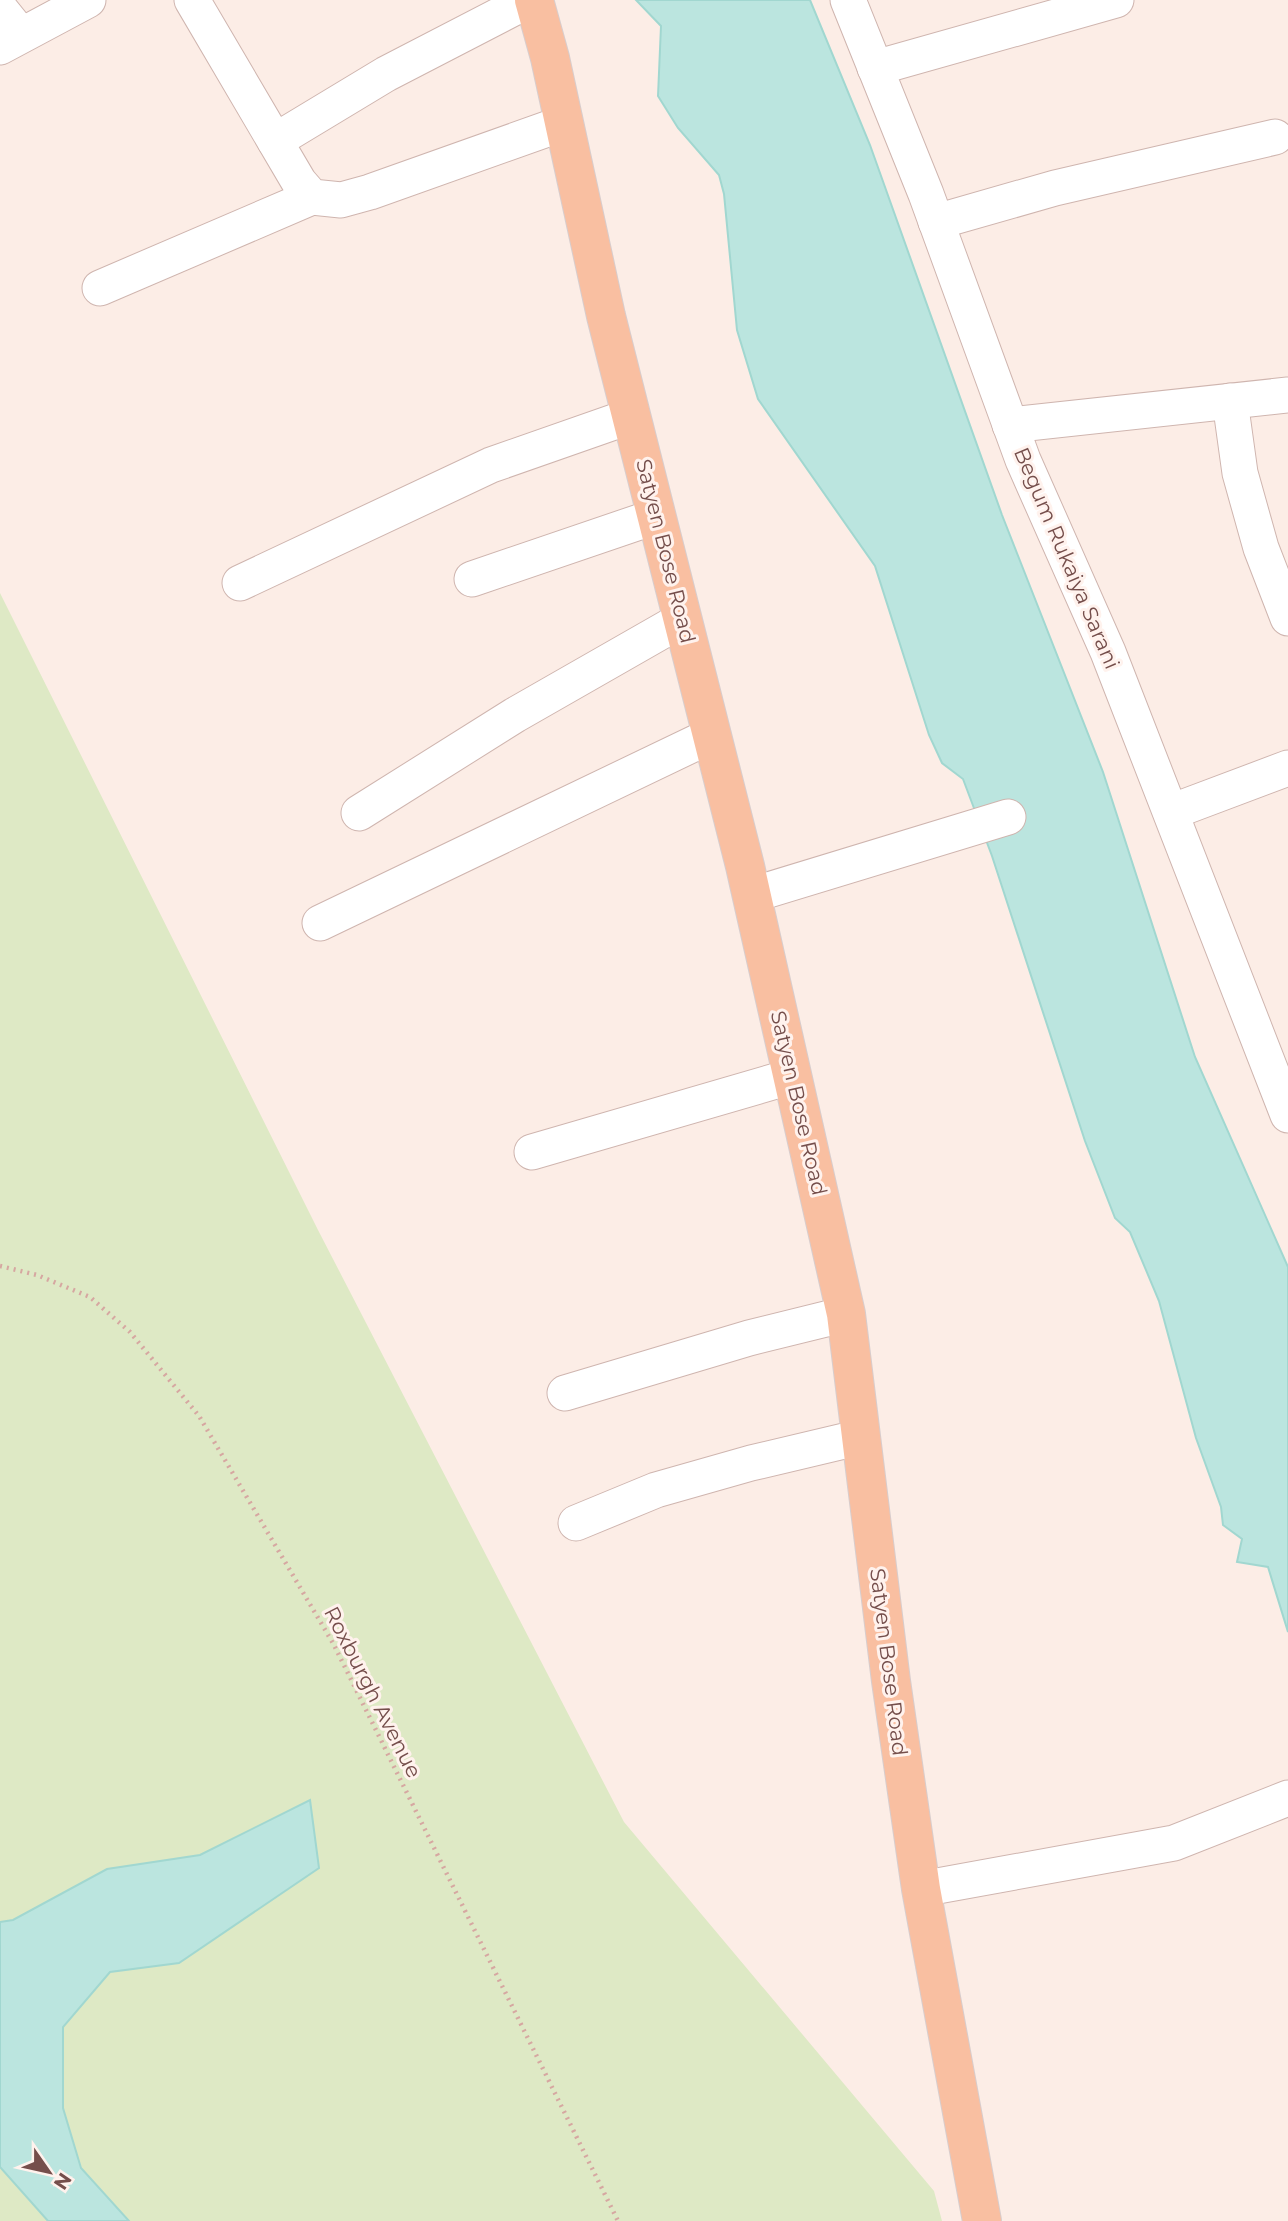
<svg xmlns="http://www.w3.org/2000/svg" width="1288" height="2221" viewBox="0 0 1288 2221" font-family="Montserrat,sans-serif">
  <style>
    .green { fill: #dee9c5 }
    .water { fill: #bbe5df; stroke: #a1d7d0; stroke-width: 2 }
    .lines { fill: none; stroke-linecap: round; stroke-linejoin: round }
    .minor-casing { stroke: #cfb5af; stroke-width: 37 }
    .major-casing { stroke: #d8cdcd; stroke-width: 40 }
    .path { stroke: #d6a7a1; stroke-width: 4.5; stroke-dasharray: 2 5; stroke-linecap: butt }
    .minor { stroke: #fff; stroke-width: 35 }
    .major { stroke: #f9bfa1; stroke-width: 38 }
    .labels { text-anchor: middle; dominant-baseline: central; stroke-width: 6; stroke-linejoin: round; paint-order: stroke }
    .street-label { font-size: 21px; fill: #754e4b; stroke: #fff2ed }
  </style>
  <rect width="100%" height="100%" fill="#fcede6"/>
  <path class="green" d="M0,593l318,637 306,592 310,369 8,30h-942z"/>
  <g class="water">
    <path d="M636,0h174l60,145 132,370 101,257 92,285 93,210v365l-20,-65 -31,-5 5,-23 -19,-14 -2,-18 -25,-69 -37,-137 -29,-69 -15,-14 -30,-77 -93,-285 -29,-77 -21,-16 -13,-28 -54,-169 -117,-167 -21,-69 -13,-136 -5,-19 -41,-47 -20,-32 3,-70z"/>
    <path d="M310,1800l9,68 -140,95 -69,9 -47,55v81l18,60 48,53h-81l-48,-54v-245l13,-2 94,-51 93,-14z"/>
  </g>
  <g class="lines">
    <g class="minor-casing">
      <g id="minor">
        <path d="M192,0l107,182 13,15 29,3 29,-8 194,-69"/>
        <path d="M848,0l78,194 97,266 85,192 180,463"/>
        <path d="M0,9l21,26"/>
        <path d="M0,47l88,-47"/>
        <path d="M875,68l241,-68"/>
        <path d="M275,141l111,-67 143,-74"/>
        <path d="M936,222l119,-34 220,-51"/>
        <path d="M100,288l212,-91"/>
        <path d="M1230,401l10,72 21,75 27,70"/>
        <path d="M1010,425l278,-30"/>
        <path d="M472,579l185,-63"/>
        <path d="M240,583l251,-118 140,-49"/>
        <path d="M1171,812l117,-44"/>
        <path d="M359,813l156,-98 168,-96"/>
        <path d="M752,895l256,-78"/>
        <path d="M320,923l392,-188"/>
        <path d="M532,1152l261,-76"/>
        <path d="M565,1393l184,-55 97,-24"/>
        <path d="M576,1523l80,-33 95,-27 110,-26"/>
        <path d="M921,1889l253,-46 114,-45"/>
      </g>
    </g>
    <g class="major-casing">
      <path id="major" d="M534,0l16,58 56,258 139,550 101,448 45,367 30,208 61,332"/>
    </g>
    <path class="path" d="M0,1266l37,9 53,22 40,35 69,84 135,229 284,576"/>
    <use href="#minor" class="minor"/>
    <use href="#major" class="major"/>
  </g>
  <g class="labels">
    <g class="street-label">
      <text transform="translate(666 551) rotate(76)">Satyen Bose Road</text>
      <text transform="translate(1067 558) rotate(67)">Begum Rukaiya Sarani</text>
      <text transform="translate(799 1103) rotate(77)">Satyen Bose Road</text>
      <text transform="translate(889 1662) rotate(83)">Satyen Bose Road</text>
      <text transform="translate(373 1692) rotate(63)">Roxburgh Avenue</text>
    </g>
  </g>
  <g transform="translate(49 2172) rotate(124)" stroke="#fff2ed" stroke-width="5" paint-order="stroke">
  <path d="M0-5L12 26L0 18L-12 26Z" fill="#754e4b"/>
  <text y="-10" font-size="19" font-weight="bold" text-anchor="middle" fill="#754e4b">N</text>
  </g>
</svg>
